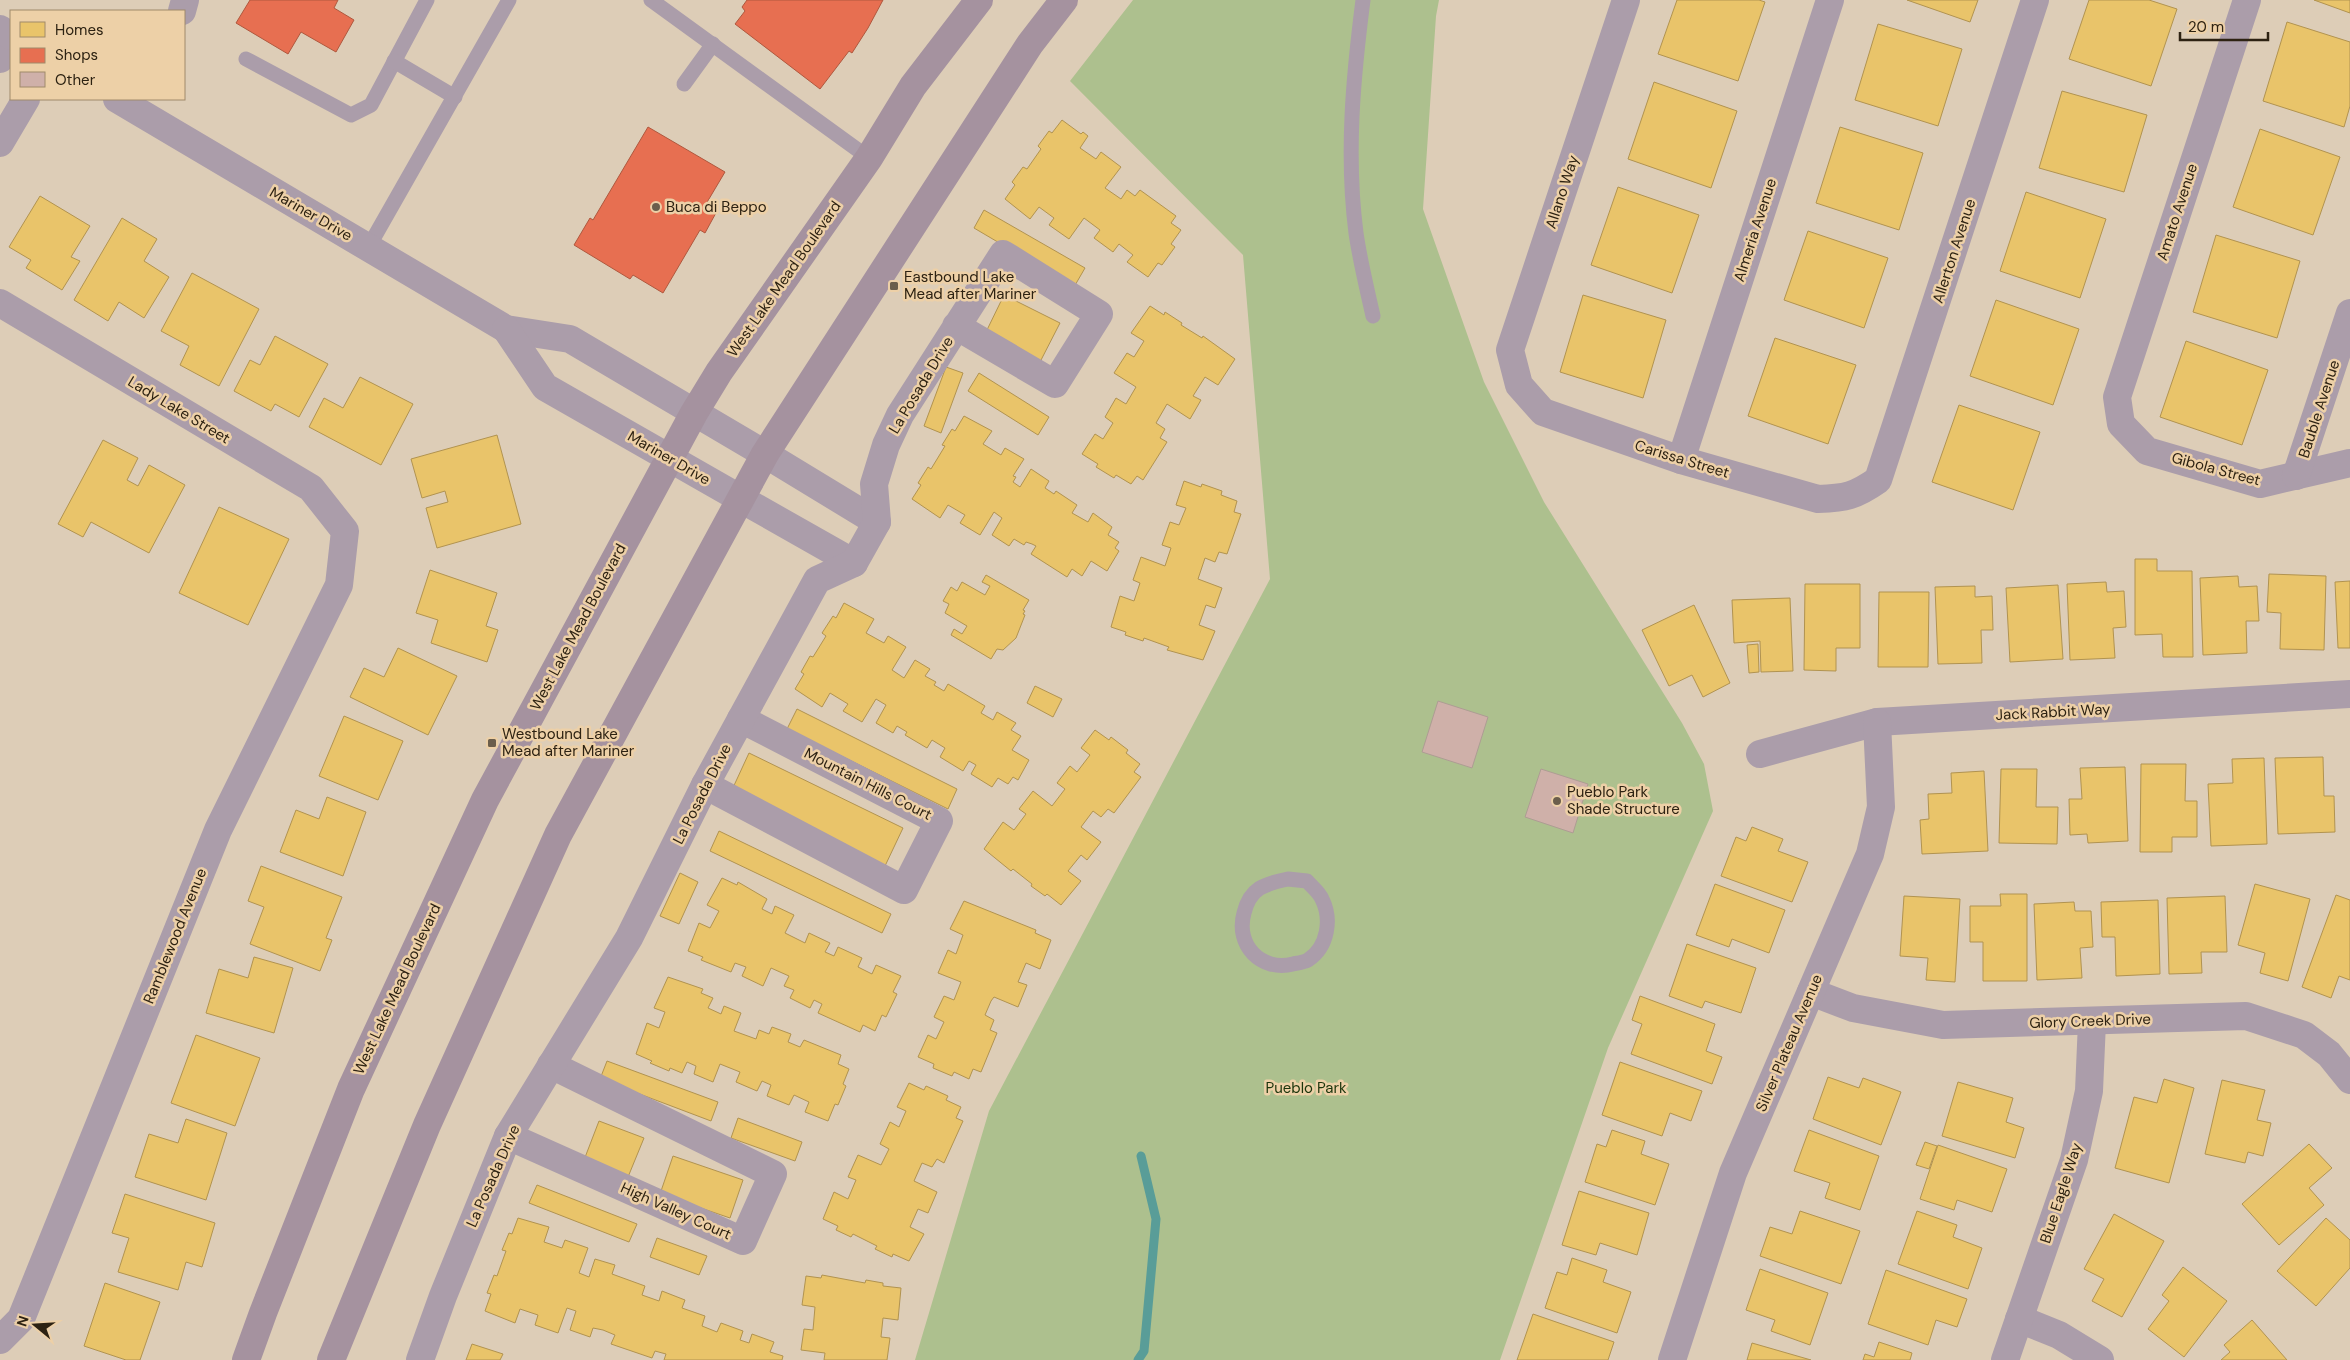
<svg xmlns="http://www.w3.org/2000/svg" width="2350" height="1360" viewBox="0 0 2350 1360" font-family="'DM Sans',sans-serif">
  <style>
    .green { fill: #adc08e }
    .homes { fill: #e9c46a; stroke: #b19350 }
    .shops { fill: #e76f51; stroke: #af583e }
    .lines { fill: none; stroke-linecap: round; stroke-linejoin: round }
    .stream { stroke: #599d98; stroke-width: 9 }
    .building { fill: #cfb0a9; stroke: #ad9d93 }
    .service { stroke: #ab9daa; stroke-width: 15 }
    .minor { stroke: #ab9daa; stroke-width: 28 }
    .tertiary { stroke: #ab9daa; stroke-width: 28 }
    .primary { stroke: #a5929f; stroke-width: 28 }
    .poi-dot { fill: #6b5e4c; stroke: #edd0a7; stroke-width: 2 }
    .labels { text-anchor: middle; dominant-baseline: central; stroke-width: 5; stroke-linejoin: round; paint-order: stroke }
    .street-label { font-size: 15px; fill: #2d2212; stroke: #edd0a7 }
    .poi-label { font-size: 15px; fill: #2d2212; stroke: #edd0a7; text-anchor: start }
    .park-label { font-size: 15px; fill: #1b350c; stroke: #edd0a7 }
  </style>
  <rect width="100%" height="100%" fill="#ddcdb7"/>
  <path class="green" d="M1133,0h306l-3,16 -13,193 61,173 60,120 138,221 22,41 9,47 -105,237 -108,312h-585l74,-249 281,-532 -27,-324 -173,-174z"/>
  <g class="homes">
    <path d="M1677,0h82l6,2 -27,79 -80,-27z"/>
    <path d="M1907,0h71l-8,22z"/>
    <path d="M2089,0h60l28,9 -26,77 -82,-27z"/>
    <path d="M2314,0h36v13z"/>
    <path d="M2287,22l63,20v64l-6,21 -81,-26z"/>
    <path d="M1878,24l84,25 -24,77 -83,-26z"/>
    <path d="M1654,82l83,29 -26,77 -83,-29z"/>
    <path d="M2062,91l85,24 -23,77 -85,-24z"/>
    <path d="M1062,120l19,14 2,-2 5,4 -8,12 16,11 5,-7 20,15 -16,21 16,11 6,-9 8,6 5,-6 36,26 -5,7 10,7 -10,14 4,3 -13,18 -4,-2 -10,14 -21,-15 6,-7 -14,-11 -6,8 -19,-14 6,-8 -16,-12 -15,21 -20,-14 5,-7 -15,-11 -9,12 -25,-20 10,-14 -3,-3 11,-15 4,2 14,-20 -3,-3 11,-15 3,2z"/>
    <path d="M1840,127l83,26 -24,77 -83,-27z"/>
    <path d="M2260,129l80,28 -27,78 -80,-28z"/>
    <path d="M1618,187l81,28 -27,78 -81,-28z"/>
    <path d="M2026,192l80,27 -26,79 -80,-27z"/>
    <path d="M40,196l50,30 -19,31 9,4 -18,29 -36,-22 5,-8 -22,-13z"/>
    <path d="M984,210l101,58 -11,19 -100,-59z"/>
    <path d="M122,218l35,21 -13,22 25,16 -25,41 -25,-16 -11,19 -34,-21z"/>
    <path d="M1808,231l80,27 -24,70 -80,-28z"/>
    <path d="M2216,235l84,26 -23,77 -84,-26z"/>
    <path d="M192,273l67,36 -40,77 -39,-21 9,-19 -28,-15z"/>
    <path d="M1004,295l56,28 -20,39 -55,-28z"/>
    <path d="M1583,295l83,25 -23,78 -83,-26z"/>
    <path d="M1996,300l83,29 -26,76 -83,-29z"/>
    <path d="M1150,306l14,9 1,-3 17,11 -1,2 21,13 1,-2 32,23 -17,26 -13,-8 -12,19 8,4 -11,19 -23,-15 -11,19 9,6 -5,9 7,4 -24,38 -6,-4 -6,8 -15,-9 -2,3 -18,-11 2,-3 -16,-10 13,-20 8,5 10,-16 -8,-6 11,-19 10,6 10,-17 -22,-14 13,-20 7,4 10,-16 -13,-8z"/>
    <path d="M275,336l53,28 -29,53 -24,-13 -4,7 -37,-20 16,-31 10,5z"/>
    <path d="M1775,338l81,27 -28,79 -80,-28z"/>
    <path d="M2186,341l82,29 -26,75 -82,-28z"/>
    <path d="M946,367l17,6 -22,60 -17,-7z"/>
    <path d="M979,373l70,44 -11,18 -70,-44z"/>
    <path d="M360,377l53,27 -32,61 -72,-38 15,-29 19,10z"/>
    <path d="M1959,405l81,27 -27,78 -81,-28z"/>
    <path d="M964,416l28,15 -9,13 18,11 4,-7 19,11 -11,17 3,1 -3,5 7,5 11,-18 18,12 -4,7 9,6 2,-3 21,14 -5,8 16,9 5,-9 19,14 -4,8 11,7 -4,6 4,3 -12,20 -16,-10 -9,15 -10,-7 -5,8 -36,-23 5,-8 -4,-2 -6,-2 -2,3 -10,-6 -5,7 -17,-11 10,-17 -8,-6 -14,23 -20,-12 5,-8 -17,-10 -8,13 -28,-19 9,-14 -3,-2 10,-16 3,2 14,-23 -3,-1 10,-16 3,2z"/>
    <path d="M497,435l24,89 -84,24 -11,-40 22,-6 -3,-11 -23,7 -11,-39z"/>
    <path d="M103,440l35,18 -11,22 11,6 11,-21 36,20 -36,68 -58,-31 -8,15 -25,-13z"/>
    <path d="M1184,481l17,6 1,-3 20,7 -1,4 16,6 -3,11 7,2 -14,40 -8,-2 -4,10 -10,-4 -7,21 24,9 -7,20 -9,-3 -7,20 16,6 -12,29 -36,-10 2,-3 -25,-9 -1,3 -18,-6 1,-3 -15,-5 9,-31 14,5 6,-18 -7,-3 8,-23 24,9 6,-18 -9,-3 8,-23 9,3 7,-17 -10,-3z"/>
    <path d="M219,507l70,32 -41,86 -69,-32z"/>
    <path d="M2135,559h22v12h35l1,86h-30l-1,-23 -27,1z"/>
    <path d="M430,570l67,23 -11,33 12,4 -11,32 -56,-19 7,-23 -22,-7z"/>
    <path d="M2269,574l57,2 -2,74 -44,-1 1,-36 -14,-1z"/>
    <path d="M986,575l43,25 -6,10 2,1 -2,3 2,1 -9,23 -13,12 -6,-1 -6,10 -40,-24 3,-6 8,5 5,-8 -22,-13 4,-9 -6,-3 8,-14 6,4 5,-9 23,13 5,-9 -8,-4z"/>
    <path d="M2238,576l1,11 18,-1 2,35h-13l1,32 -44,2 -3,-77z"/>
    <path d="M2350,581v67h-12l-3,-66z"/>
    <path d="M2106,582l1,10 17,-1 2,36 -13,1 2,30 -45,2 -3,-76z"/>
    <path d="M1805,584h55v64h-24v23l-32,-1z"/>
    <path d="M2058,585l5,74 -53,3 -4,-74z"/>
    <path d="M1975,586v11l17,-1 1,34h-12l1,33 -44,1 -3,-77z"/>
    <path d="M1879,592h50l-1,75h-50z"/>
    <path d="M1790,598l3,73 -32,1 -1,-31 -26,2 -2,-43z"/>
    <path d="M844,603l30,16 -8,14 18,10 4,-7 18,11 -14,23 12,8 11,-18 15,9 -5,7 11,6 -2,3 10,6 4,-7 37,22 -4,7 12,7 4,-8 19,11 -5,7 10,6 -9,14 17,10 -11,20 -5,-3 -5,7 -10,-6 -6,9 -21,-13 5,-9 -7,-4 -6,10 -23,-14 5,-9 -13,-8 -5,8 -22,-13 2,-3 -10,-6 -4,7 -17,-10 10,-18 -10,-6 -14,23 -19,-11 5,-7 -18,-11 -8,14 -27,-18 9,-15 -3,-2 9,-16 3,1 13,-21 -4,-3 11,-17 3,2z"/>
    <path d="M1694,605l36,78 -27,14 -11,-22 -23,11 -27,-56z"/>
    <path d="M1758,644l1,28 -10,1 -2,-28z"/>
    <path d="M398,648l59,28 -29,59 -78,-38 14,-29 20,9z"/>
    <path d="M1035,686l27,13 -9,18 -26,-14z"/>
    <path d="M797,709l160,80 -9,20 -161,-80z"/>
    <path d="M344,716l59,25 -25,59 -59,-24z"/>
    <path d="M1095,730l14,10 2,-3 17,13 -2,3 14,11 -6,8 7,5 -27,36 -6,-4 -7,8 -8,-6 -12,16 20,15 -14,18 -6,-5 -13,16 13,10 -20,24 -14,-11 -2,2 -14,-10 1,-2 -19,-15 -2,2 -27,-22 19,-27 11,8 12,-16 -7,-5 14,-18 19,15 13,-17 -8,-6 13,-17 7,6 13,-17 -9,-7z"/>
    <path d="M749,753l154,75 -18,38 -154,-74z"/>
    <path d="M2323,757l1,39h10l1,36 -57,2 -3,-76z"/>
    <path d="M2264,758l3,86 -56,2 -3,-62 25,-1 -1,-24z"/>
    <path d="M2141,764h45l-1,37h12v36h-25v15h-32z"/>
    <path d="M2125,767l3,74 -40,2 -1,-9 -17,1 -1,-36h13l-2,-31z"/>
    <path d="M2001,769h36l-1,38h22l-1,37 -58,-1z"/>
    <path d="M1984,771l4,80 -66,3 -2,-34 9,-1 -1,-25 24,-1 -1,-20z"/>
    <path d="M327,797l39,15 -23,64 -63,-24 16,-42 23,9z"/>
    <path d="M1752,827l31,12 -5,12 30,11 -16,40 -71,-26 15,-39 10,4z"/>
    <path d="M719,831l172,83 -9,19 -172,-82z"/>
    <path d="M261,866l81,31 -16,41 6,2 -12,31 -70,-27 14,-37 -16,-6z"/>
    <path d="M680,873l18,9 -19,42 -19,-8z"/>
    <path d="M722,878l15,7 1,-3 29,17 -5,10 10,5 3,-8 19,9 -9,18 20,10 4,-10 21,10 -5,9 9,4 4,-9 24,11 -4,9 14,7 4,-9 25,11 -8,16 4,2 -11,23 -4,-2 -7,16 -12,-6 -3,7 -42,-19 4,-9 -8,-4 -4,8 -20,-10 4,-8 -10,-4 5,-10 -18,-8 -8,18 -21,-10 4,-9 -11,-4 -4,9 -30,-12 2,-3 -15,-6 11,-28 11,5 9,-17 -12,-6z"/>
    <path d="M1715,884l70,26 -16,43 -37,-14 -3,8 -33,-12z"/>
    <path d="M2255,884l55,15 -22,82 -28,-8 5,-20 -27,-8z"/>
    <path d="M2000,894h27v87h-44v-39h-13v-36h31z"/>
    <path d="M2336,895l14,5v80l-11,-4 -8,22 -29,-11z"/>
    <path d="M1904,896l56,3 -5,83 -29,-2 2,-22 -28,-2z"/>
    <path d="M2225,896l2,56h-26l1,21 -33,1 -2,-76z"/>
    <path d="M2158,900l2,74 -44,2 -1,-39h-13l-1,-35z"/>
    <path d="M964,901l72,29 -1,3 16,7 -11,29 -14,-6 -8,19 9,3 -9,22 -24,-10 -3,4 -6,14 9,5 -4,10 7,3 -16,39 -8,-3 -4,10 -15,-7 -2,4 -19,-8 1,-4 -16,-7 10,-22 8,4 8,-17 -10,-5 10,-21 10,4 7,-18 -23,-9 10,-23 8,4 7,-19 -13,-6z"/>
    <path d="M2074,902l1,9h16l2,36 -13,1 2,30 -45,2 -3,-76z"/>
    <path d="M1687,944l69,24 -15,45 -36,-12 -3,7 -33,-12z"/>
    <path d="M254,957l39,11 -19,65 -68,-20 13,-44 29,9z"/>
    <path d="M668,977l35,12 -2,4 12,5 -5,10 13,6 3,-8 17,7 -7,18 22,8 3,-9 10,4 3,-7 19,7 -3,8 12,5 4,-7 37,15 -3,9 11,5 -6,15 3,2 -8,19 -3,-1 -7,17 -23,-9 4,-10 -15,-7 -5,10 -22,-9 4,-11 -9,-4 -5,10 -21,-9 4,-10 -20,-8 -7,18 -19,-8 2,-8 -9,-4 -5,11 -12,-5 -1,3 -19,-8 2,-2 -16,-7 11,-31 12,5 6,-16 -11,-4z"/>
    <path d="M1640,996l75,28 -9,27 16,6 -10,27 -81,-30 11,-30 -10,-4z"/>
    <path d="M196,1035l64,23 -25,68 -64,-23z"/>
    <path d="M607,1061l111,41 -7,19 -111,-42z"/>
    <path d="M1620,1062l82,29 -11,30 -21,-8 -8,23 -60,-21z"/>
    <path d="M1828,1077l31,11 4,-10 38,14 -20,53 -68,-26z"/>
    <path d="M2164,1079l30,9 -25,95 -54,-15 19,-71 23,6z"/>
    <path d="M2222,1080l43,10 -8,30 14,3 -8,33 -15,-4 -3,11 -40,-9z"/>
    <path d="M1958,1082l55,16 -7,24 18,6 -9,30 -73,-22z"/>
    <path d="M909,1083l15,7 2,-4 22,10 -2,4 15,7 -5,11 7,3 -19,42 -7,-4 -5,8 -10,-4 -8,18 23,11 -9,21 -10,-4 -8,18 14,7 -15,27 -16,-7 -1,3 -17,-8 2,-3 -24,-12 -2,3 -15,-7 2,-4 -15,-7 11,-27 14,7 8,-19 -8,-3 10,-22 23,10 8,-16 -9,-5 10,-22 9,5 7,-16 -9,-4z"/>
    <path d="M738,1118l64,24 -7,19 -64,-23z"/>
    <path d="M186,1119l41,14 -21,67 -71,-23 14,-43 29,9z"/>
    <path d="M599,1121l45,17 -16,39 -44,-17z"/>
    <path d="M1612,1130l33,11 -4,13 28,10 -14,41 -70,-23 12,-38 9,3z"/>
    <path d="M1809,1130l70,26 -19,54 -35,-12 5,-15 -36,-12z"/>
    <path d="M1925,1142l12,4 -8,23 -13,-4z"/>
    <path d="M2309,1144l23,24 -23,20 15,17 -45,40 -37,-41z"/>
    <path d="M1938,1145l69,24 -15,43 -35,-12 -3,10 -34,-11z"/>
    <path d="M673,1156l70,24 -13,38 -70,-24z"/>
    <path d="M537,1185l100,39 -8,18 -100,-39z"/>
    <path d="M1579,1191l70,22 -12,42 -37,-12 -4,12 -34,-10z"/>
    <path d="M125,1194l90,29 -13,44 -16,-5 -8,28 -60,-18 11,-34 -17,-5z"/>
    <path d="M1800,1211l60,20 -19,53 -81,-28 10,-29 22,7z"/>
    <path d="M1917,1211l40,14 -4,12 29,11 -14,41 -70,-25z"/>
    <path d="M2114,1214l50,27 -42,76 -30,-16 12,-22 -20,-10z"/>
    <path d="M518,1218l31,9 -5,15 18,6 3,-8 23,8 -9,25 10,4 6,-18 20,6 -3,9 33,12 -3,9 17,6 3,-10 23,9 -3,8 23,8 -3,10 15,6 4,-9 22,8 -3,9 9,3 3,-9 22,8 -4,10 13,4 -1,4h-118l2,-6 -11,-3 -3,7 -41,-14 4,-9 -12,-5 -10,-2 -3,9 -20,-7 6,-19 -9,-3 -9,25 -23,-8 3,-10 -18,-6 -5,14 -30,-12 6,-17 -4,-1 7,-18 3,1 9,-25 -4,-1 7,-17 3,1z"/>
    <path d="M2326,1218l24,22v28l-34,38 -39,-35z"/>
    <path d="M657,1238l50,18 -8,19 -49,-18z"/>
    <path d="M1572,1258l35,12 -4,12 28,10 -14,41 -72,-25 12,-36 10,3z"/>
    <path d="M2183,1267l44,34 -43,56 -36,-28 21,-28 -7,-6z"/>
    <path d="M1760,1269l68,24 -18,52 -39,-14 4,-11 -29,-10z"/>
    <path d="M1886,1270l81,29 -10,28 -21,-7 -8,25 -60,-21z"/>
    <path d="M822,1275l43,8 1,-3 17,3v3l18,2 -3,32 -15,-2 -2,19 9,1 -3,22h-63l1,-7 -24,-3 3,-21 9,1 2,-23 -13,-2 4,-29 15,2z"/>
    <path d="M105,1283l55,19 -20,58h-14l-42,-14z"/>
    <path d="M1533,1314l81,28 -6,18h-91z"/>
    <path d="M2252,1320l35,40h-66l9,-8 -6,-7z"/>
    <path d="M1879,1342l33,11 -2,7h-47l2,-6 9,3z"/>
    <path d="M1752,1343l59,17h-64z"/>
    <path d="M472,1344l31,10 -3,6h-34z"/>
  </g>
  <g class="shops">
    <path d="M250,0h88l-4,8 20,12 -18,32 -35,-20 -13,22 -52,-31z"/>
    <path d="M747,0h136l-15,28 -16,25 -3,-2 -29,38 -85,-65 10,-13 -3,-4z"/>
    <path d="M648,127l77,45 -19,32 11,7 -12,22 -5,-3 -37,63 -30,-18 -3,4 -56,-34 16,-27 3,2z"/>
  </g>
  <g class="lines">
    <path class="stream" d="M1138,1360l6,-9 12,-132 -15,-63"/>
  </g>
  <g class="building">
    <path d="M1438,701l50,16 -16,51 -50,-16z"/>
    <path d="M1541,769l47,15 -15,49 -48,-16z"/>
  </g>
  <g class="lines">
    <g class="service">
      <path d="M651,0l218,158"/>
      <path d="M1363,0c-10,78 -17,155 -7,233 4,28 11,56 17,83"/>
      <path d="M246,59l105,56 20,-10 56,-105"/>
      <path d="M394,61l61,36"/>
      <path d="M684,84l29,-40"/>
      <path d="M368,248l141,-248"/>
      <path d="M1288,879l19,2c5,6 12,11 15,18 10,20 6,48 -14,61 -3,2 -10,3 -15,4 -32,8 -58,-19 -49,-51 6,-25 20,-29 44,-34z"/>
    </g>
    <g class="minor">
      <path d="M1626,0l-116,350 9,35 24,27 138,48 137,39c28,-1 37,-3 60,-19l157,-480"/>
      <path d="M2247,0l-130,397 4,27 26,27 113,33 90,-21"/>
      <path d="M182,11l3,-11"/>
      <path d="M0,59l11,-19"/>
      <path d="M0,143l26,-44"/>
      <path d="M0,303l311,185 34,43 -6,54 -121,245 -197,489 -21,21"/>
      <path d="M765,454l112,68"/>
      <path d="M1681,460l149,-460"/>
      <path d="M2296,476l54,-163"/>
      <path d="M741,499l113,64"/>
      <path d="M1760,754l117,-32 473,-28"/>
      <path d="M705,785l199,105 35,-69 -198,-102"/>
      <path d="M1811,992l42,16 90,17 303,-9 58,19 25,19 21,26"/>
      <path d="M508,1136l235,105 30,-67 -222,-109"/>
      <path d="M2019,1319l40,16 41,25"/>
      <path d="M420,1360l23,-64 65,-160 121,-198 76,-153 112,-205 37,-17 23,-41 -3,-38 12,-39 14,-30 103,-161 96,60 -44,70 -99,-58"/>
      <path d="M1672,1360l61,-187 137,-319 11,-47 -4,-85"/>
      <path d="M2005,1360l69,-200 15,-69 3,-69"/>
    </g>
    <g class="tertiary">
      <path d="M0,29l11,7"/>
      <path d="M117,99l389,230 64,10 195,115"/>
      <path d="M506,329l39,58 196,112"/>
    </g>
    <g class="primary">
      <path d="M246,1360l17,-47 88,-224 134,-289 209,-387 25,-41 150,-214 44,-72 66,-86"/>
      <path d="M331,1360l96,-235 131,-290 207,-381 265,-410 34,-44"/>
    </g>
  </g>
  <g class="poi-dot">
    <circle cx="656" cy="207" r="5"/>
    <rect x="889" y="281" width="10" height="10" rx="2.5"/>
    <rect x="487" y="738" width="10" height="10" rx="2.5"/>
    <circle cx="1557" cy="801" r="5"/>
  </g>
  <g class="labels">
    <g class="street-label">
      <text transform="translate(1562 192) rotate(-72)">Allano Way</text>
      <text transform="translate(2177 212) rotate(-72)">Amato Avenue</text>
      <text transform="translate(311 214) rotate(30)">Mariner Drive</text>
      <text transform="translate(1755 230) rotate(-72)">Almeria Avenue</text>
      <text transform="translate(1954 251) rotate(-72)">Allerton Avenue</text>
      <text transform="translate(784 279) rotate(-55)">West Lake Mead Boulevard</text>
      <text transform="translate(921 385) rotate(-59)">La Posada Drive</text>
      <text transform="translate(2319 409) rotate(-72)">Bauble Avenue</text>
      <text transform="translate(179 410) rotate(31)">Lady Lake Street</text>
      <text transform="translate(669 458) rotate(30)">Mariner Drive</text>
      <text transform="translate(1682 459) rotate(17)">Carissa Street</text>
      <text transform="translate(2216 469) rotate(15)">Gibola Street</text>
      <text transform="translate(578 627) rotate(-62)">West Lake Mead Boulevard</text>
      <text transform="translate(2053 712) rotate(-3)">Jack Rabbit Way</text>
      <text transform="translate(868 784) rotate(27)">Mountain Hills Court</text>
      <text transform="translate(702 794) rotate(-63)">La Posada Drive</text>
      <text transform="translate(175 936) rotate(-68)">Ramblewood Avenue</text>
      <text transform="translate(397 989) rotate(-65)">West Lake Mead Boulevard</text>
      <text transform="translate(2090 1021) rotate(-2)">Glory Creek Drive</text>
      <text transform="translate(1789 1043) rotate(-67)">Silver Plateau Avenue</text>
      <text transform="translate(493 1176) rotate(-66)">La Posada Drive</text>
      <text transform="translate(2061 1193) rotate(-72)">Blue Eagle Way</text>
      <text transform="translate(676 1211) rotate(24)">High Valley Court</text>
    </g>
    <g class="poi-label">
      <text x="666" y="207">Buca di Beppo</text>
      <text x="904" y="277">Eastbound Lake<tspan x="904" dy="17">Mead after Mariner</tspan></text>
      <text x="502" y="734">Westbound Lake<tspan x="502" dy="17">Mead after Mariner</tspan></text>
      <text x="1567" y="792">Pueblo Park<tspan x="1567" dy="17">Shade Structure</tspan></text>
    </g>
    <g class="park-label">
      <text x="1306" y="1088">Pueblo Park</text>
    </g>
  </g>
  <rect x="10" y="10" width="175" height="90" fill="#edd0a7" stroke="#a08a6b"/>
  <rect x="20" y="22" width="25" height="15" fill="#e9c46a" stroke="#a08a6b"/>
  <text x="55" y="35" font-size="15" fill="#2d2212">Homes</text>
  <rect x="20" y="48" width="25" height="15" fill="#e76f51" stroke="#a08a6b"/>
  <text x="55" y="60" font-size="15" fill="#2d2212">Shops</text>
  <rect x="20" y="72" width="25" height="15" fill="#cfb0a9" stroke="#a08a6b"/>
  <text x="55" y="85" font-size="15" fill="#2d2212">Other</text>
  <g transform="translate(35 1325) rotate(288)" stroke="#edd0a7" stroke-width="4" paint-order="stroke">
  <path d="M0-4L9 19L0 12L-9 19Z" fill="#2d2212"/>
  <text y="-8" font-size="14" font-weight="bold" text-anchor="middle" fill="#2d2212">N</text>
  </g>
  <path d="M2180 32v8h88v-8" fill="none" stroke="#2d2212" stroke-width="2.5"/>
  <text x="2188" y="32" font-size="15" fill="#2d2212" stroke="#edd0a7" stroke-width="4" paint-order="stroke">20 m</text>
</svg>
